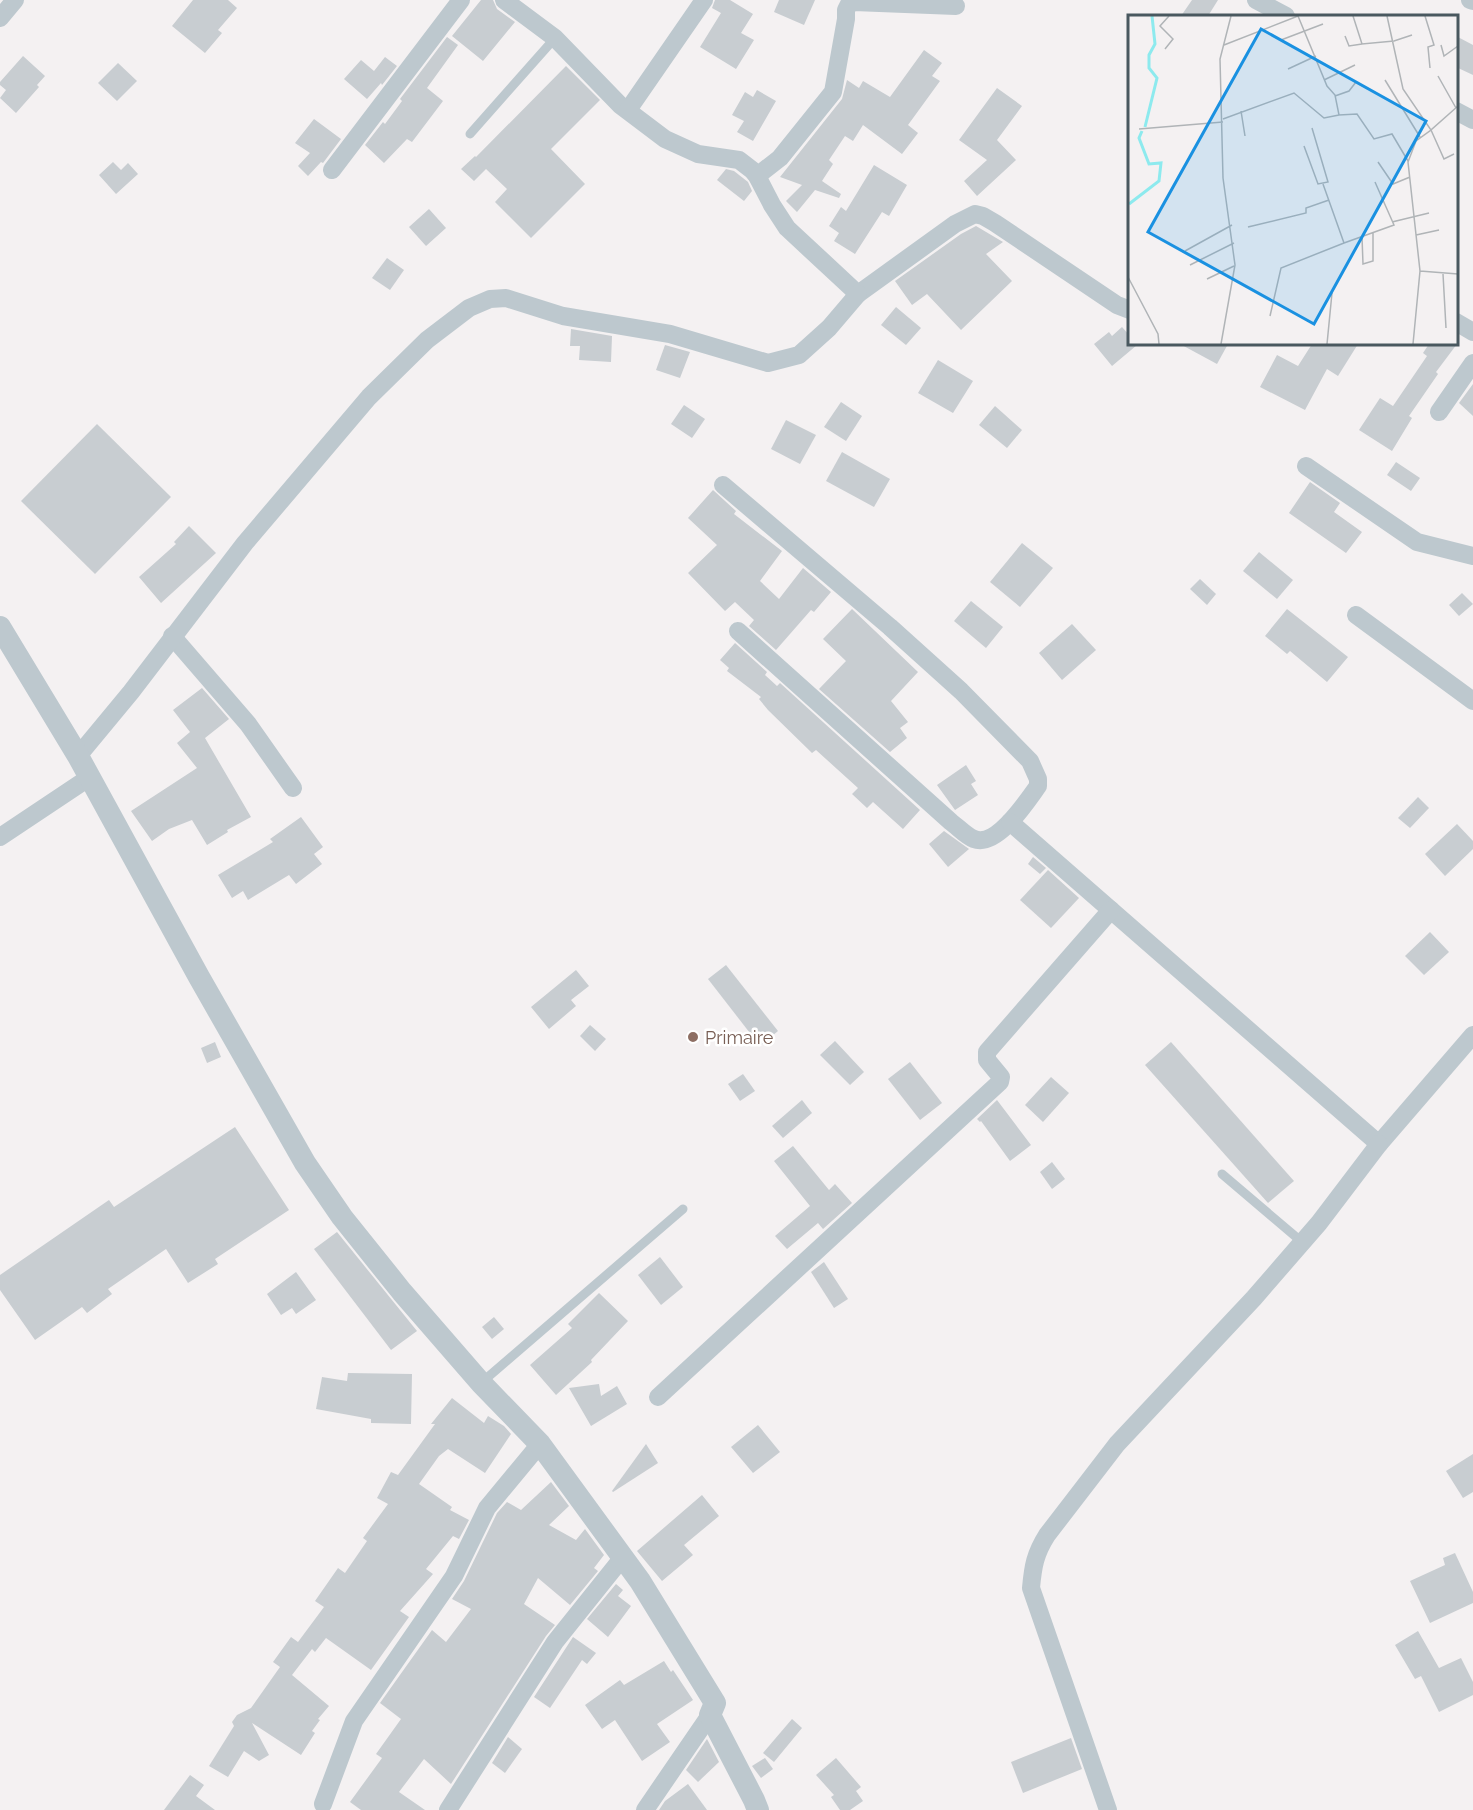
<svg xmlns="http://www.w3.org/2000/svg" width="1473" height="1810" viewBox="0 0 1473 1810" font-family="Raleway,sans-serif">
  <style>
    .building { fill: #c8cdd1 }
    .lines { fill: none; stroke-linecap: round; stroke-linejoin: round }
    .service { stroke: #bdc8ce; stroke-width: 9 }
    .minor { stroke: #bdc8ce; stroke-width: 18 }
    .tertiary { stroke: #bdc8ce; stroke-width: 22 }
    .education-dot { fill: #8d6e63; stroke: #fff; stroke-width: 2 }
    .labels { text-anchor: middle; dominant-baseline: central; stroke-width: 5; stroke-linejoin: round; paint-order: stroke }
    .education-label { font-size: 18px; fill: #785e54; stroke: #fff; text-anchor: start }
    .inset-river { fill: none; stroke: #8deaee; stroke-width: 3 }
    .inset-road { fill: none; stroke: #b0b4b7; stroke-width: 1.5 }
    .view { fill: #1a91e1; fill-opacity: 0.15; stroke: #1a91e1; stroke-width: 3 }
    .inset-edge { fill: none; stroke: #49585f; stroke-width: 3 }
  </style>
  <rect width="100%" height="100%" fill="#f4f1f2"/>
  <g class="building">
    <path d="M193,0h35l9,8 -19,22 4,3 -17,20 -33,-27z"/>
    <path d="M481,0h12l4,9 18,13 -32,39 -31,-25z"/>
    <path d="M715,0h15l23,14 -12,19 13,7 -18,29 -36,-22 21,-34 -9,-5z"/>
    <path d="M779,0h36l-11,25 -30,-13z"/>
    <path d="M1192,0h26l-10,16h-27z"/>
    <path d="M1456,36l17,9v30l-17,-8z"/>
    <path d="M447,37l11,8 -31,43 16,13 -31,41 -5,-3 -23,24 -19,-18 18,-23 2,2 17,-23 -2,-2z"/>
    <path d="M924,50l18,13 -10,13 8,5 -32,44 10,8 -16,21 -39,-29 -10,16 -8,-5 -16,24 4,4 -11,17 19,13 -2,4 -24,-8 -18,22 -11,-11 16,-16 -22,-8 62,-78 5,-19 12,8 4,-7 27,16z"/>
    <path d="M23,56l22,20 -8,9 2,2 -23,26 -16,-15 6,-8 -6,-5v-3z"/>
    <path d="M385,57l12,9 -15,19 -1,-2 -14,16 -23,-20 17,-19 13,11z"/>
    <path d="M118,63l19,18 -20,20 -19,-18z"/>
    <path d="M566,66l34,34 -49,49 34,35 -54,54 -36,-36 12,-13 -21,-20 -12,12 -13,-12 14,-13 1,1z"/>
    <path d="M997,88l25,18 -25,34 19,20 -39,36 -13,-15 23,-21 -28,-20z"/>
    <path d="M757,90l19,11 -23,40 -16,-9 7,-11 -12,-6 13,-23 8,5z"/>
    <path d="M314,119l27,20 -18,24 -2,-1 -13,14 -10,-10 12,-13 -15,-10z"/>
    <path d="M113,162l8,8 7,-7 10,11 -22,20 -17,-19z"/>
    <path d="M874,165l33,20 -18,31 -7,-4 -27,42 -21,-13 5,-8 -10,-7 12,-19 5,4z"/>
    <path d="M726,169l8,2 14,11 4,9 -8,10 -27,-21z"/>
    <path d="M429,209l17,19 -20,18 -17,-19z"/>
    <path d="M976,226l27,16 -17,12 26,27 -51,49 -34,-36 -15,11 -17,-24 66,-47z"/>
    <path d="M387,258l17,12 -14,20 -18,-12z"/>
    <path d="M896,307l25,21 -15,17 -25,-20z"/>
    <path d="M1122,327l8,9v8l7,1 -25,21 -18,-22 15,-12 3,4z"/>
    <path d="M571,329l41,7 -1,26 -32,-2 1,-14h-10z"/>
    <path d="M1180,344h48l-11,20z"/>
    <path d="M1312,344h46l-20,32 -11,-7 -22,41 -45,-23 17,-32 21,11z"/>
    <path d="M1429,344h28l-21,28 2,2 -29,42 3,2 -20,33 -33,-21 21,-32 13,8 34,-50 -4,-3z"/>
    <path d="M665,345l25,7 -10,26 -24,-8z"/>
    <path d="M938,360l35,21 -20,32 -35,-20z"/>
    <path d="M1473,384v32l-14,-13z"/>
    <path d="M841,402l21,14 -16,25 -22,-14z"/>
    <path d="M684,405l21,14 -13,19 -21,-14z"/>
    <path d="M995,406l27,24 -15,18 -28,-23z"/>
    <path d="M786,420l30,15 -16,29 -29,-15z"/>
    <path d="M97,424l74,73 -76,77 -74,-73z"/>
    <path d="M842,452l48,27 -16,28 -48,-26z"/>
    <path d="M1396,462l24,16 -9,13 -24,-16z"/>
    <path d="M1310,482l30,21 -6,9 28,20 -16,21 -57,-40z"/>
    <path d="M713,490l23,21 -2,3 48,37 -22,30 19,18 24,-31 28,24 -17,20 -3,-2 -35,40 -27,-24 5,-6 -19,-18 -10,9 -37,-38 29,-28 -29,-27z"/>
    <path d="M189,526l27,27 -55,50 -22,-26 37,-33 -2,-2z"/>
    <path d="M1022,543l31,25 -33,39 -30,-25z"/>
    <path d="M1259,552l34,28 -16,19 -34,-28z"/>
    <path d="M1200,579l16,15 -9,11 -17,-16z"/>
    <path d="M1462,593l11,11 -14,12 -10,-11z"/>
    <path d="M971,601l32,26 -17,21 -32,-27z"/>
    <path d="M852,609l66,63 -27,29 17,21 -8,6 7,10 -17,14 -71,-63 27,-28 -23,-22z"/>
    <path d="M1287,609l61,48 -21,25 -37,-31 -3,3 -22,-18z"/>
    <path d="M1072,624l24,26 -34,30 -23,-27z"/>
    <path d="M735,643l32,29 -2,3 12,11 3,-3 140,127 -17,19 -30,-27 -6,6 -15,-14 6,-6 -42,-38 -4,3 -44,-43 -9,-11 2,-2 -34,-26 2,-3 -9,-8z"/>
    <path d="M202,688l27,31 -24,19 46,79 -24,13 1,2 -21,13 -15,-25 -23,9 -17,12 -21,-30 66,-43 -20,-25 13,-11 -17,-22z"/>
    <path d="M966,765l10,16 -5,3 7,11 -23,15 -18,-25z"/>
    <path d="M1418,797l11,11 -19,20 -12,-10z"/>
    <path d="M301,817l22,30 -9,7 8,10 -26,20 -7,-9 -41,25 -5,-9 -11,7 -14,-23 55,-33 -3,-3z"/>
    <path d="M1457,824l16,17v8l-28,27 -20,-22z"/>
    <path d="M944,831l25,18 -21,18 -19,-23z"/>
    <path d="M1033,857l13,11 -6,6 -12,-10z"/>
    <path d="M1048,870l31,28 -28,30 -31,-28z"/>
    <path d="M1430,932l19,20 -25,23 -19,-19z"/>
    <path d="M726,965l52,66 -18,15 -52,-67z"/>
    <path d="M576,970l13,16 -18,14 5,6 -27,23 -18,-22z"/>
    <path d="M590,1025l16,14 -11,12 -15,-15z"/>
    <path d="M835,1041l29,31 -14,13 -30,-30z"/>
    <path d="M215,1042l6,15 -14,6 -6,-15z"/>
    <path d="M1171,1042l123,139 -26,22 -123,-138z"/>
    <path d="M910,1062l32,41 -22,17 -32,-41z"/>
    <path d="M743,1074l12,17 -15,10 -12,-17z"/>
    <path d="M1051,1077l18,16 -26,29 -18,-17z"/>
    <path d="M802,1100l10,13 -29,25 -11,-12z"/>
    <path d="M997,1100l34,45 -21,16 -29,-40 -1,1 -3,-3z"/>
    <path d="M235,1127l54,83 -74,49 3,5 -30,19 -22,-34 -58,40 4,5 -25,19 -5,-6 -47,33 -35,-50v-15l109,-75 5,7z"/>
    <path d="M793,1146l36,44 6,-6 17,19 -29,26 -5,-6 -31,26 -12,-13 35,-30 -36,-45z"/>
    <path d="M1052,1162l13,17 -13,10 -12,-17z"/>
    <path d="M337,1232l80,99 -26,19 -77,-101z"/>
    <path d="M660,1257l23,30 -22,18 -23,-30z"/>
    <path d="M824,1262l24,37 -14,9 -23,-36z"/>
    <path d="M296,1272l20,28 -20,14 -4,-6 -11,7 -14,-21z"/>
    <path d="M599,1293l29,28 -37,39 1,2 -36,33 -26,-30 42,-37 -4,-4z"/>
    <path d="M494,1317l10,12 -12,10 -10,-12z"/>
    <path d="M348,1373l64,1 -1,50 -40,-1v-4l-55,-10 6,-32 25,4z"/>
    <path d="M599,1384l2,12 16,-10 10,18 -36,22 -22,-38z"/>
    <path d="M452,1398l32,25 4,-7 16,10 7,8 -26,39 -37,-24 -9,7 -20,28 33,23 -2,3 19,10 -10,19 -6,-3 -27,33 7,5 -33,37 9,6 -38,53 -45,-32 -11,14 -3,-3 -20,26 37,31 -11,13 2,1 -8,11 3,2 -14,22 -49,-32 17,32 -10,6 -15,-10 -16,26 -19,-11 25,-40 -2,-4 5,-7 14,-7 29,-41 -7,-5 18,-25 7,5 26,-35 -9,-6 23,-33 7,5 22,-32 -4,-3 25,-34 -11,-6 14,-26 7,3 37,-51h-4z"/>
    <path d="M758,1425l22,27 -27,21 -22,-26z"/>
    <path d="M646,1444l12,19 -45,29 -1,-1z"/>
    <path d="M1473,1454v38l-10,6 -17,-27z"/>
    <path d="M551,1482l18,24 -20,19 27,15 9,-11 19,26 -10,13 4,3 -28,34 -32,-27 -14,26 31,21 -9,11 -95,148 -27,-25 -25,33 26,18h-64l-11,-8 32,-44 -6,-4 25,-35 -21,-16 52,-73 14,12 25,-33 -19,-10 12,-18 33,-68 10,-11 14,8z"/>
    <path d="M702,1495l17,21 -35,29 9,10 -31,26 -25,-30z"/>
    <path d="M1455,1553l18,39v11l-43,20 -20,-42 35,-16 -2,-7z"/>
    <path d="M616,1584l7,6 -5,6 13,10 -23,31 -21,-18z"/>
    <path d="M1418,1631l21,37 22,-10 12,24v13l-34,17 -18,-36 -6,3 -20,-34z"/>
    <path d="M573,1637l23,16 -9,11 -5,-4 -32,48 -16,-11z"/>
    <path d="M664,1661l7,11 2,-2 20,30 -36,24 13,18 -28,19 -27,-41 -13,9 -17,-24 35,-25 4,5z"/>
    <path d="M792,1719l10,9 -28,34 -11,-9z"/>
    <path d="M508,1737l14,12 -17,24 -13,-10z"/>
    <path d="M1071,1738l11,31 -59,24 -12,-31z"/>
    <path d="M707,1739l12,23 -21,20 -12,-12z"/>
    <path d="M765,1758l8,11 -12,9 -9,-12z"/>
    <path d="M836,1758l25,29 -5,4 7,10 -13,9h-10l-9,-13 3,-2 -18,-20z"/>
    <path d="M190,1775l14,10 -8,11 19,14h-51z"/>
    <path d="M688,1784l19,26h-48l6,-9z"/>
  </g>
  <g class="lines">
    <g class="service">
      <path d="M470,134l85,-96"/>
      <path d="M1222,1174l80,68"/>
      <path d="M481,1383l202,-174"/>
    </g>
    <g class="minor">
      <path d="M504,0l51,38 65,67 45,34 33,15 41,6 13,10 5,6 15,29 15,23 71,66 97,-70 20,-10 8,2 12,7 122,82 13,5"/>
      <path d="M1256,0l30,16"/>
      <path d="M1470,0l3,1"/>
      <path d="M0,18l15,-18"/>
      <path d="M628,110l76,-110"/>
      <path d="M1456,111l17,9"/>
      <path d="M332,170l129,-170"/>
      <path d="M757,176l23,-18 53,-66 13,-73v-9l3,-6 5,-2 102,4"/>
      <path d="M1456,322l17,10"/>
      <path d="M1439,412l34,-49"/>
      <path d="M1306,466l111,76 56,14"/>
      <path d="M723,485l167,142 71,64 69,70 8,18v7c-11,15 -41,62 -64,53 -8,-3 -16,-12 -23,-17l-213,-191"/>
      <path d="M1356,615l117,86"/>
      <path d="M172,636l76,88 45,64"/>
      <path d="M78,756l53,-64 114,-149 124,-146 58,-57 42,-32 21,-9 16,-1 57,18 107,18 98,29 31,-8 30,-27 29,-34"/>
      <path d="M1010,822l369,322 94,-109"/>
      <path d="M0,837l90,-60"/>
      <path d="M658,1397l342,-315 1,-5 -14,-17v-8l124,-142"/>
      <path d="M323,1804l31,-83 100,-145 33,-68 53,-64"/>
      <path d="M448,1810l107,-168 68,-85"/>
      <path d="M645,1810l65,-95"/>
      <path d="M1108,1810l-77,-222c2,-22 4,-34 16,-53l70,-91 137,-146 65,-75 60,-79"/>
    </g>
    <path class="tertiary" d="M0,627l78,129 121,221 106,186 37,54 60,75 79,91 59,61 100,137 75,122 -5,12 44,85 4,10"/>
  </g>
  <circle class="education-dot" cx="693" cy="1037" r="6"/>
  <g class="labels">
    <g class="education-label">
      <text x="705" y="1037">Primaire</text>
    </g>
  </g>
  <g transform="translate(1128 15)">
    <rect width="330" height="330" fill="#f4f1f2"/>
    <path class="inset-river" d="M17,112l12,-49 -8,-10v-13l6,-11 -3,-28M1,189l30,-23 2,-18 -12,1 -10,-26 3,-7"/>
    <path class="inset-road" d="M170,1l29,70 8,9 4,20 18,-1 17,25 18,-5 16,27M225,1l9,28 32,-3 18,-6M259,1l16,73 28,41 -15,11 -8,21 12,109 -7,73M297,1l9,29 -6,2 2,21M217,21l4,10 13,-2M153,25l42,-16M96,30l74,-29M313,30l3,11 14,-10M37,34l8,-10 -13,-13 9,-10M160,54l28,-13M310,61l18,32M196,65l31,-15M257,65l35,57M207,81l14,-5 7,-9 12,7M113,96l4,25M95,104l71,-26 30,25 15,-3M11,114l84,-7M176,131l14,38 10,-2 -16,-54M326,139l-10,5 -13,-29 27,-24M250,147l15,22 17,-7M195,169l21,59 50,-18 -19,-43M264,207l37,-9M120,212l58,-14v-5l23,-8M288,220l23,-5M234,222l1,27 10,-3v-29M57,236l47,-26M62,250l44,-22M292,256l38,3M315,259l3,54M0,262l30,57 1,10M79,264l27,-13M142,301l11,-48 63,-25M93,329l14,-79 -12,-87 -3,-119 11,-43M199,329l5,-51"/>
    <path class="view" d="M133,14l165,92 -112,203 -166,-92z"/>
    <rect width="330" height="330" class="inset-edge"/>
  </g>
</svg>
